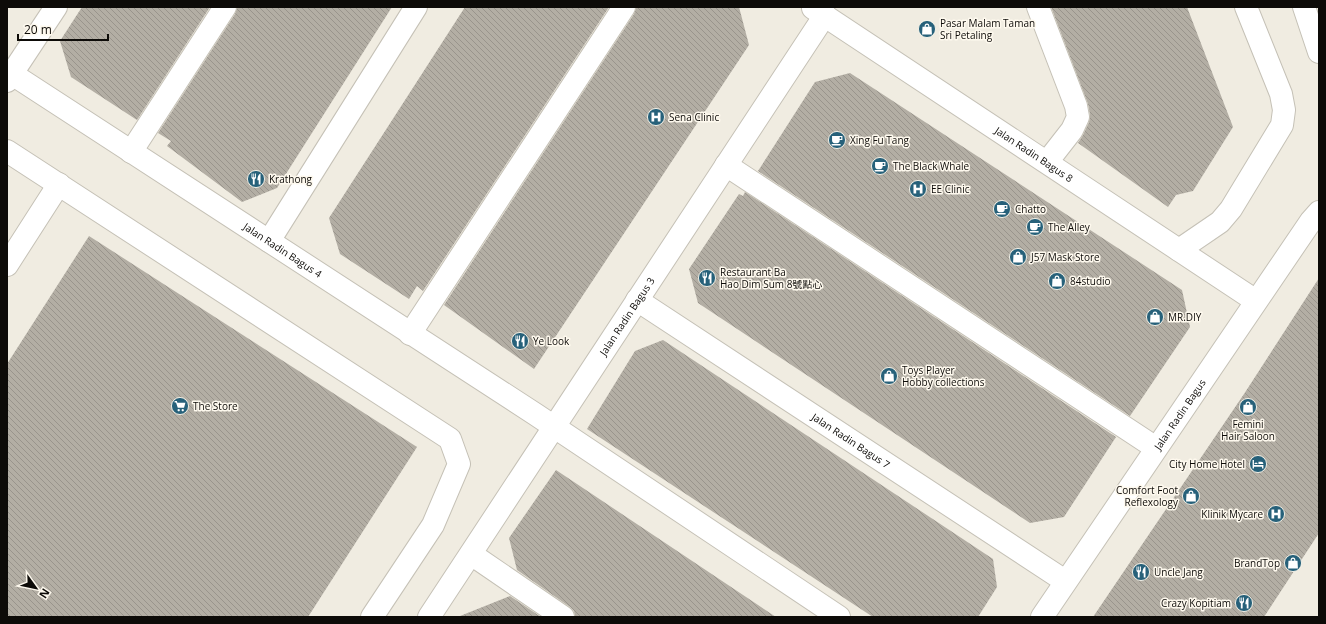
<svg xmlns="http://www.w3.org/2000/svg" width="1326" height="624" viewBox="0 0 1326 624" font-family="'Open Sans','Noto Sans SC',sans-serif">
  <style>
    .building { fill: url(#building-back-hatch) }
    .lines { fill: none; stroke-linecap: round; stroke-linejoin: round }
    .minor-casing { stroke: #c5c1b6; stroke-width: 24 }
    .minor { stroke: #fff; stroke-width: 22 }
    .labels { text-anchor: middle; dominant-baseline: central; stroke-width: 3; stroke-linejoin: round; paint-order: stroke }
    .poi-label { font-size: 10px; fill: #0d0b08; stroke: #fef9ee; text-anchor: start }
    .street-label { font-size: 10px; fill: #0d0b08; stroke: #fef9ee }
  </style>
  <defs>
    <pattern id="building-back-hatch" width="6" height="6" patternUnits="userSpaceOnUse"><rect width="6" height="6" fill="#b3aea4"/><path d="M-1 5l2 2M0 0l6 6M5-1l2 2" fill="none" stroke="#99948c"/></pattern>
  </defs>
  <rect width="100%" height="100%" fill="#f0ece1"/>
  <g class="building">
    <path d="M82,7h128l-73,113 -66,-43 -11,-36z"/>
    <path d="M237,7h155l-115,181 -35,14 -75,-56 4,-5 -13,-8 77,-119z"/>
    <path d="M465,7h144l-186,284 -6,-5 -8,13 -69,-45 -11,-36z"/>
    <path d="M636,7h103l10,38 -215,324 -90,-64 190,-291z"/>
    <path d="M1051,7h136l46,120 -40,64 -17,4 -8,12 -90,-64 5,-8 6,-13 1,-7 -2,-11z"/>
    <path d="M850,73l332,217 8,37 -60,89 -372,-245 57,-89z"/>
    <path d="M745,192l371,245 -52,80 -34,6 -332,-220 -9,-34 50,-75 4,2z"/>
    <path d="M89,236l328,211 -109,170h-301v-253z"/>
    <path d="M1319,278v255l-55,84h-171l151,-223z"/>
    <path d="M663,340l330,219 4,28 -19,30h-105l-286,-188 48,-78z"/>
    <path d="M556,470l220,147h-201l-1,-6 -4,-4 -53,-37 -8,-32z"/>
    <path d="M510,596l31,21h-80l-1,-1z"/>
  </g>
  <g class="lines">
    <g class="minor-casing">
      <g id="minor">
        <path d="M1038,7l38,99 2,11 -6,13 -25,32"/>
        <path d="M1304,7l15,45"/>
        <path id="s1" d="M813,8l443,293"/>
        <path id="s2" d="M12,74l523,340 304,203"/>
        <path d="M7,81l49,-74"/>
        <path d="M7,151l443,288 9,25 -26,61 -61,92"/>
        <path d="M131,152l94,-145"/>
        <path d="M726,165l430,283"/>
        <path d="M269,241l147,-234"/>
        <path d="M1179,250l41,-28 11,-13 51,-84 2,-15 -3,-16 -35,-87"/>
        <path d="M7,265l52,-81"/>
        <path id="s3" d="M637,300l428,281"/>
        <path d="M410,334l214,-327"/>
        <path d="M471,554l92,63"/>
        <path id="s4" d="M429,617l396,-602"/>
        <path id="s5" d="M1042,617l269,-396 8,-9"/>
      </g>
    </g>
    <use href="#minor" class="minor"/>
  </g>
  <defs>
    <g id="shop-disc" transform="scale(0.9)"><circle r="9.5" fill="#27617a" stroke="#fef9ee"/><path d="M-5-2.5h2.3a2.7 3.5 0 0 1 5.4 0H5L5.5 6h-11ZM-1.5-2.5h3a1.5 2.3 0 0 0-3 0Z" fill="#fff"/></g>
    <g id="hospital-disc" transform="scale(0.9)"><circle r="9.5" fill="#27617a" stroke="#fef9ee"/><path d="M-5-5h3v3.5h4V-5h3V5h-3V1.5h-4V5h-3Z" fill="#fff"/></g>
    <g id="cafe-disc" transform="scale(0.9)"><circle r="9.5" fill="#27617a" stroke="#fef9ee"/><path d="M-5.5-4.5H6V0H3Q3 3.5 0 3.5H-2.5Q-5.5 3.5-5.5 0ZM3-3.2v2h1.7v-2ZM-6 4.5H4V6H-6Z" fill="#fff"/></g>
    <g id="restaurant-disc" transform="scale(0.9)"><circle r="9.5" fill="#27617a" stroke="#fef9ee"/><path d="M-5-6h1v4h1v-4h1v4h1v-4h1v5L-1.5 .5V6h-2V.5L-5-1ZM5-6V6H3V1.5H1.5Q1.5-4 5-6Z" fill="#fff"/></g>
    <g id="supermarket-disc" transform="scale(0.9)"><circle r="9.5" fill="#27617a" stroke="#fef9ee"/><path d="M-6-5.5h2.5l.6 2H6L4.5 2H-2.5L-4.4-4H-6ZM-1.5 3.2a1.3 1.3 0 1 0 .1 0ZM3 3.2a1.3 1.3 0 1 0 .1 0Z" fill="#fff"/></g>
    <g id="hotel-disc" transform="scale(0.9)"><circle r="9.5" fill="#27617a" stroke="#fef9ee"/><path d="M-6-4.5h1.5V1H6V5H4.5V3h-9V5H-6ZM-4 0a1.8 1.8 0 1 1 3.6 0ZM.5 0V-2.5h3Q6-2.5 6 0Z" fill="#fff"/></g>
  </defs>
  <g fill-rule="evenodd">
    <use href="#shop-disc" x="927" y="29"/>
    <use href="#hospital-disc" x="656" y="117"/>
    <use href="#cafe-disc" x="837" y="140"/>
    <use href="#cafe-disc" x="880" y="166"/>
    <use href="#restaurant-disc" x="256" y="179"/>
    <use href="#hospital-disc" x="918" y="189"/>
    <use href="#cafe-disc" x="1002" y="209"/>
    <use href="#cafe-disc" x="1035" y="227"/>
    <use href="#shop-disc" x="1018" y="257"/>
    <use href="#restaurant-disc" x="707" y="278"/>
    <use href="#shop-disc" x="1057" y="281"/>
    <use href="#shop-disc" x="1155" y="317"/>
    <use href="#restaurant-disc" x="520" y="341"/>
    <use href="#shop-disc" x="889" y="376"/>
    <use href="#supermarket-disc" x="180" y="406"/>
    <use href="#shop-disc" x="1248" y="407"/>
    <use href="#hotel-disc" x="1258" y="464"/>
    <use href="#shop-disc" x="1191" y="496"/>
    <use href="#hospital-disc" x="1276" y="514"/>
    <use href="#shop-disc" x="1293" y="563"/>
    <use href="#restaurant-disc" x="1141" y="572"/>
    <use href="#restaurant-disc" x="1244" y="603"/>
  </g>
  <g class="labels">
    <g class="poi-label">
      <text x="940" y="23">Pasar Malam Taman<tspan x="940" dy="12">Sri Petaling</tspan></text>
      <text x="669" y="117">Sena Clinic</text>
      <text x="850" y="140">Xing Fu Tang</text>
      <text x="893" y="166">The Black Whale</text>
      <text x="269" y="179">Krathong</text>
      <text x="931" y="189">EE Clinic</text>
      <text x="1015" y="209">Chatto</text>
      <text x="1048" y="227">The Alley</text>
      <text x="1031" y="257">J57 Mask Store</text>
      <text x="720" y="272">Restaurant Ba<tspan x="720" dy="12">Hao Dim Sum 8號點心</tspan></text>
      <text x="1070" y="281">84studio</text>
      <text x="1168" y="317">MR.DIY</text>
      <text x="533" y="341">Ye Look</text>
      <text x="902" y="370">Toys Player<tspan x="902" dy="12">Hobby collections</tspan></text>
      <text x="193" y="406">The Store</text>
      <text x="1248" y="424" text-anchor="middle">Femini<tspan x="1248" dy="12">Hair Saloon</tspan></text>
      <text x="1245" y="464" text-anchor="end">City Home Hotel</text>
      <text x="1178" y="490" text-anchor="end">Comfort Foot<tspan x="1178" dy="12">Reflexology</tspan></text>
      <text x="1263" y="514" text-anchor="end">Klinik Mycare</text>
      <text x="1280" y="563" text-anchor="end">BrandTop</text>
      <text x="1154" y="572">Uncle Jang</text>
      <text x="1231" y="603" text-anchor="end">Crazy Kopitiam</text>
    </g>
    <g class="street-label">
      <text stroke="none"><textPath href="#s1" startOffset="265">Jalan Radin Bagus 8</textPath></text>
      <text stroke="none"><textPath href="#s2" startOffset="323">Jalan Radin Bagus 4</textPath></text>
      <text stroke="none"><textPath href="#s4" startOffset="360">Jalan Radin Bagus 3</textPath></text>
      <text stroke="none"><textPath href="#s5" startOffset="245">Jalan Radin Bagus</textPath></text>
      <text stroke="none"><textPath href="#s3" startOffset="256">Jalan Radin Bagus 7</textPath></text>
    </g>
  </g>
  <rect width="1326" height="624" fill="none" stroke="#0d0b08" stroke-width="16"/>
  <g transform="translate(36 588) rotate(123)" stroke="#fef9ee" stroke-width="3" paint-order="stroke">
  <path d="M0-3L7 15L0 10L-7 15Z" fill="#0d0b08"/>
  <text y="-6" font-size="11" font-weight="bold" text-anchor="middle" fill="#0d0b08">N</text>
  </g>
  <path d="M18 34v6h90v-6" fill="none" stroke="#0d0b08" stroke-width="2"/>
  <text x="24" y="34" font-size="12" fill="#0d0b08" stroke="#fef9ee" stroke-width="3" paint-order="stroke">20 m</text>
</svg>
